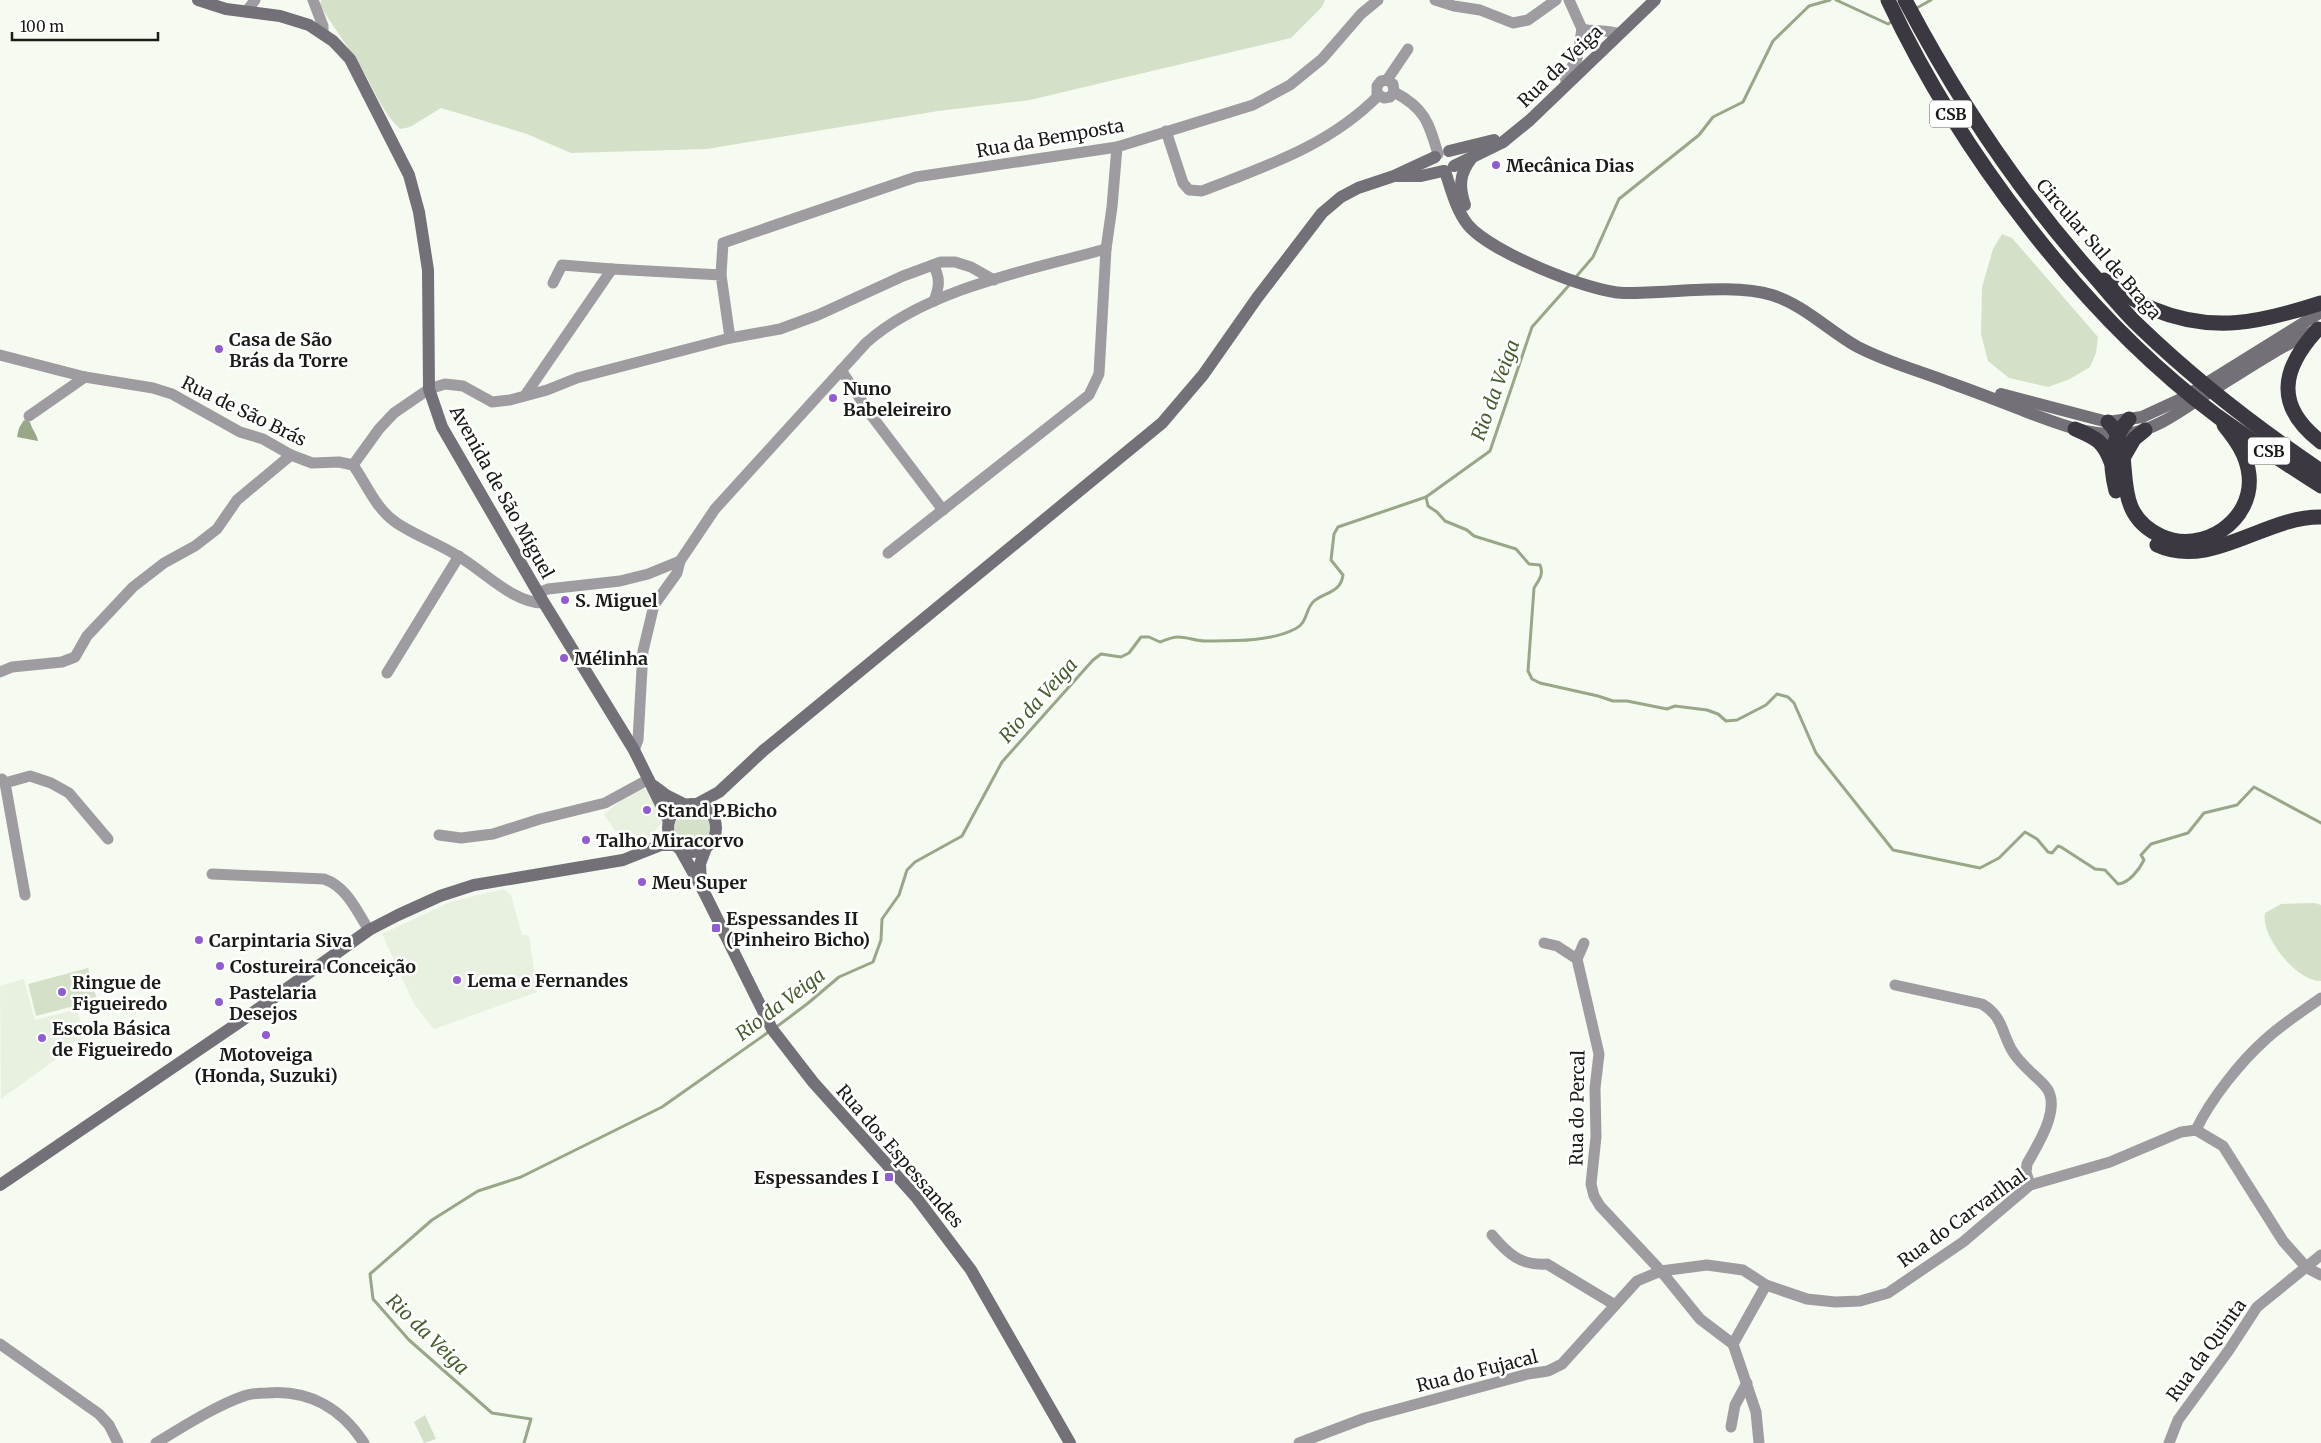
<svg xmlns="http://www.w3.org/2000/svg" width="2321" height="1443" viewBox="0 0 2321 1443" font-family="Merriweather,serif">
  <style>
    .built { fill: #e8f1df }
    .green { fill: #d4e1c8 }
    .water { fill: #97a787 }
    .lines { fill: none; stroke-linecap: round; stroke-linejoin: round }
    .stream { stroke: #97a787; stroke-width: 3 }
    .street { stroke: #9e9ca1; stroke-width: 11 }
    .secondary { stroke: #737077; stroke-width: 12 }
    .highway { stroke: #3c3841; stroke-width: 15 }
    .poi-dot { fill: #915bd3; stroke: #fff; stroke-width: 2 }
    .labels { text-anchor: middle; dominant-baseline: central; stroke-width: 5; stroke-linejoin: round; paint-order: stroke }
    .shield { fill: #fff; stroke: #5f605d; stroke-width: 1 }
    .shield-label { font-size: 16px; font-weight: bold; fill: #1a1c18 }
    .street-label { font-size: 18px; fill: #1a1c18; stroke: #fff }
    .poi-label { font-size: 18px; font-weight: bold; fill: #1a1c18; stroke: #fff; text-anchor: start }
    .water-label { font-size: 19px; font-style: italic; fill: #475e2d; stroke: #fff }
  </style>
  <rect width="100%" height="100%" fill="#f5fbf0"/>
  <g class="built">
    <path d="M639,786l12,6 11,23v8l-17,18 -16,11 -25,-38z"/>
    <path d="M504,889l7,6 11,40h7l8,57 -103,37 -20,-25 -32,-70 68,-32z"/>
    <path d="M24,979l11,41 42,-11 8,28 -4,3 -27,8 1,12 -54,39 -1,-113z"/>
  </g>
  <g class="green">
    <path d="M321,0h1004l-3,7 -31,31 -261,62 -92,11 -231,38 -136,4 -44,-19 -86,-26 -31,19 -10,2c-17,-16 -24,-35 -35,-55 -14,-23 -30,-45 -45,-68z"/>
    <path d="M2002,234l10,4 86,99 -2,16 -6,14 -20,12 -22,8 -39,-9 -21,-17 -7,-27 1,-47 11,-38z"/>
    <circle cx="692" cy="829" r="18"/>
    <path d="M2315,903l6,2v76c-24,1 -61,-45 -56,-68l16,-9z"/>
    <path d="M88,968l9,32 -61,16 -8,-32z"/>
    <path d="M425,1415l11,24 -12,4 -10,-21z"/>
  </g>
  <path class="water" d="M24,420l6,2c2,8 7,12 8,19l-21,-4 2,-9z"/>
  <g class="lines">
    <g class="stream">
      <path d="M1836,0l52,24 6,-4"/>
      <path d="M1915,9l16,-9"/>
      <path d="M1575,278l18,-21 26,-58 80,-64 14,-18 30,-15 30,-61 36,-35 21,-6"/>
      <path d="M1426,497l2,9 9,6 8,9 22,9 7,6 42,13 13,15 11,1c4,9 -1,15 -6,23l-6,83 4,8 8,4 58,13 15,5h14l40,8 8,-3 32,4 11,4 8,7 11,-1 29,-15 11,-11 11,3 6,6 22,50 77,97 87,18 19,-10 26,-26 12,7 11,13 4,1 6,-7 3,1 34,22 10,1 13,14c11,-1 21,-14 26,-24l-3,-5 10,-11 37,-11 16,-20 33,-8 17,-18 67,36"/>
      <path d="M775,1028l32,-24 32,-27 34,-15 8,-22 1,-21 17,-24 8,-25 8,-8 47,-26 40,-74 91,-102 8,-6 20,3 8,-4 12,-16h8l11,5c5,-2 12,-5 18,-5 9,0 18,4 27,4 29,0 64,1 90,-12 13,-6 10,-20 19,-28 12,-9 27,-9 29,-26l-12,-15 3,-26 4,-7 88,-30 64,-46 42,-124 39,-44"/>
      <path d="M524,1443l7,-24 -39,-6 -83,-73 -36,-41 -3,-25 62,-54 46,-29 43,-14 141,-70 108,-76"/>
    </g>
    <g class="street">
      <path d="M313,0l10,26v8"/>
      <path d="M1435,0l19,6 26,4 33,13 15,-3 28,-20"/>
      <path d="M246,12l9,-12"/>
      <path d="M1582,29c12,3 26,0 37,5"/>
      <path d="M1387,80l6,4 1,8 -4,5 -6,1 -7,-4v-8l4,-5 6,-1 21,-31"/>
      <path d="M1567,84l-2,-7 12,-18 5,-30 -13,-29"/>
      <path d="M1394,92c31,16 35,31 44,62"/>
      <path d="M1166,131l17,52 6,7 13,1c64,-25 127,-45 177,-96"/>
      <path d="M1106,249l6,-42 5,-60"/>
      <path d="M933,265c8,13 6,23 1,36"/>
      <path d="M612,269l109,6 9,63"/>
      <path d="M721,275l2,-32 193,-66 201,-30 136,-42 37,-20 32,-26 39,-45 17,-14"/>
      <path d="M0,355l85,22 68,11 19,6 68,38 23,7 28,16 21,8 27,-1 14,3c13,18 22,42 41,56 19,14 44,22 64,35 26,15 56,48 86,47"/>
      <path d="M841,370l30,45 72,95"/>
      <path d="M526,394l86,-125 -50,-4 -9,18"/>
      <path d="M29,416l56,-39"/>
      <path d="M353,465l26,-36 15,-16 35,-24 16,-5 18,2 29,16 18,-2 37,-10 30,-12 153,-40 50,-9 38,-14 85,-39 38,-14h14l16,5 23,13"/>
      <path d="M538,593l10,-4 72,-8 28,-7 32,-13"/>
      <path d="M0,672l12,-5 50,-5 13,-5 12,-21 46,-49 31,-24 31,-17 22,-17 20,-29 54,-45"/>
      <path d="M387,673l72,-117"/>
      <path d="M634,750l4,-10 5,-89 11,-46 23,-32 3,-12 35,-52 151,-166c60,-54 163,-73 240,-94l-7,125 -10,21 -201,158"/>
      <path d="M2,779l3,4 20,112"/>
      <path d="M5,783l25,-7 21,7 18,10 39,46"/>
      <path d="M439,835l22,3 32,-4 47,-15 65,-16 44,-24"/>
      <path d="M212,874l112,5c23,8 32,31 45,51"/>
      <path d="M1544,943l13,3 20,13 22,95 -4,34 1,49 -5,47 3,12 6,10 61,65 39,48 33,25 23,68 3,31"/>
      <path d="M1577,959l7,-16"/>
      <path d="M1895,985l87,19c22,13 19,29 31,48 8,13 21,22 32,34 18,20 -7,58 -18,78l-1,8 4,13"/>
      <path d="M2196,1130l27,16 60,95 24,27 14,7"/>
      <path d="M2196,1130c14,-30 45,-69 70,-91 16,-15 37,-28 55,-41"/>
      <path d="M1492,1235c16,19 29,31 55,29l68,41"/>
      <path d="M0,1344l99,70 10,11 9,18"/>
      <path d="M1733,1344l33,-59"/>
      <path d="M1731,1427l4,-22 12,-22"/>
      <path d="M156,1443c25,-15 61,-38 88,-47 7,-3 16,-3 23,-3 42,-4 75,16 97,50"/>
      <path d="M1299,1443l66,-25 163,-44 20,-3 14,-7 75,-83 24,-10 46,-6 36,5 23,15 41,14 28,3 25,-1 28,-8 75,-51 67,-57 80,-23 71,-30 15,-2"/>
      <path d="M2169,1443l9,-23 51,-70 28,-43 64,-52"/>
    </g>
    <g class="secondary">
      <path d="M198,0l28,9 54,7 29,9 24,16 17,18 59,116 10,37 9,58 1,119 13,38 102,176 90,147 35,71"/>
      <path d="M1449,151l45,-11"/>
      <path d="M1454,166l49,-24 27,-22 125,-120"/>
      <path d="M1445,171c6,18 11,39 23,54 23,27 121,67 156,68 43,1 109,-10 148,2 32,10 56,35 84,51 30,16 61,24 92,36 25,9 49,18 74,28 34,13 68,27 104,24 29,-3 56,-24 79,-39 37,-23 72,-47 111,-65"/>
      <path d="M1397,176h24l22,-5"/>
      <path d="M1465,205c-6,-17 -6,-31 6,-46"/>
      <path d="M2001,394l99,26 8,2 34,-5 39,-18 140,-87"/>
      <path d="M654,786l12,9 20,10"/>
      <circle cx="692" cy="828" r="24"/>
      <path d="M695,805l24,-13 45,-42 398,-327 41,-48 54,-77 65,-85 19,-16 17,-9 36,-12 41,-19"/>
      <path d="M680,849l24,43 68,137 41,53 103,115 55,73 99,173"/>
      <path d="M701,883l-1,-19 6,-16"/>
      <path d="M0,1185l244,-166 125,-89 29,-15 42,-19 34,-11 149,-25 38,-15h14"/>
    </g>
    <g class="highway">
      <path d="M1888,0c71,151 195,316 329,416 34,24 69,48 104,70"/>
      <path d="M1905,0c51,97 110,186 182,268 18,20 34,41 53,59 56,54 117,101 181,144"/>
      <path d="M2104,280c16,10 32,22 49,29 60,25 109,13 168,-6"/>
      <path d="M2318,329c-37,40 -44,77 3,113"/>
      <path d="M2108,422c32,29 -4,88 53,114 41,19 93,-15 88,-61 -2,-20 -13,-35 -25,-50"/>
      <path d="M2075,429c20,9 28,11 36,33"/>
      <path d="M2123,458l11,-19 11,-9"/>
      <path d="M2116,491c-7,-28 -7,-50 13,-72"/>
      <path d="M2157,545c54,25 108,-29 164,-28"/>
    </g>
  </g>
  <g class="poi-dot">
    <circle cx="1496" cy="165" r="5"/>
    <circle cx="219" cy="349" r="5"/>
    <circle cx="833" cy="398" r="5"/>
    <circle cx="565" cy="600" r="5"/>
    <circle cx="564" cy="658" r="5"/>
    <circle cx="647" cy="810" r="5"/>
    <circle cx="586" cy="840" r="5"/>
    <circle cx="642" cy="882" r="5"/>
    <rect x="711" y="923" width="10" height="10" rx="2.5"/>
    <circle cx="199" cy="940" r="5"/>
    <circle cx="220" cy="966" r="5"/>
    <circle cx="457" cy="980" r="5"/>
    <circle cx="62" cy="992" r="5"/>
    <circle cx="219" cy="1002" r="5"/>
    <circle cx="266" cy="1035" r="5"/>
    <circle cx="42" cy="1038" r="5"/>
    <rect x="884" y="1172" width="10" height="10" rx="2.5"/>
  </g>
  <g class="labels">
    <g class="shield">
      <rect x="1930" y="100.5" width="42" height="27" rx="4"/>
      <rect x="2248" y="437.5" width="42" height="27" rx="4"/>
    </g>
    <g class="shield-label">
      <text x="1951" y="114">CSB</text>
      <text x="2269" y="451">CSB</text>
    </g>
    <g class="street-label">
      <text transform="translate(1560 66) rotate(-44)">Rua da Veiga</text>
      <text transform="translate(1050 138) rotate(-10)">Rua da Bemposta</text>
      <text transform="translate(2099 249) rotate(49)">Circular Sul de Braga</text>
      <text transform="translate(244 411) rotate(26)">Rua de São Brás</text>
      <text transform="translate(502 492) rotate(61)">Avenida de São Miguel</text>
      <text transform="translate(1577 1108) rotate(-89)">Rua do Percal</text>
      <text transform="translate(900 1156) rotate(49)">Rua dos Espessandes</text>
      <text transform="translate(1962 1218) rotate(-36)">Rua do Carvarlhal</text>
      <text transform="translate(2206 1350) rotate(-54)">Rua da Quinta</text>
      <text transform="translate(1477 1371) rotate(-14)">Rua do Fujacal</text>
    </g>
    <g class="poi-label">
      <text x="1506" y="165">Mecânica Dias</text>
      <text x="229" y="339">Casa de São<tspan x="229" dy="21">Brás da Torre</tspan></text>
      <text x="843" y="388">Nuno<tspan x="843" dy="21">Babeleireiro</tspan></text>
      <text x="575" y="600">S. Miguel</text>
      <text x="574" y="658">Mélinha</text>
      <text x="657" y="810">Stand P.Bicho</text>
      <text x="596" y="840">Talho Miracorvo</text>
      <text x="652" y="882">Meu Super</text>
      <text x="726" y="918">Espessandes II<tspan x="726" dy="21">(Pinheiro Bicho)</tspan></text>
      <text x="209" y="940">Carpintaria Siva</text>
      <text x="230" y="966">Costureira Conceição</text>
      <text x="467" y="980">Lema e Fernandes</text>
      <text x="72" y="982">Ringue de<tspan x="72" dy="21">Figueiredo</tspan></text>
      <text x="229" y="992">Pastelaria<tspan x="229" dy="21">Desejos</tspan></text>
      <text x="52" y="1028">Escola Básica<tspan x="52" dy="21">de Figueiredo</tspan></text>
      <text x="266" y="1054" text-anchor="middle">Motoveiga<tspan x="266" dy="21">(Honda, Suzuki)</tspan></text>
      <text x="879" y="1177" text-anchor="end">Espessandes I</text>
    </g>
    <g class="water-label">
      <text transform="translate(1495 390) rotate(-70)">Rio da Veiga</text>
      <text transform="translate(1038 700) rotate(-48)">Rio da Veiga</text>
      <text transform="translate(780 1004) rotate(-37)">Rio da Veiga</text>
      <text transform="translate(428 1334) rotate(44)">Rio da Veiga</text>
    </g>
  </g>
  <path d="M12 32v8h146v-8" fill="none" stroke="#1a1c18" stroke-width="2.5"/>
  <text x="20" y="32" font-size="15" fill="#1a1c18" stroke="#ffffff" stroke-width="4" paint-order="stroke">100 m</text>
</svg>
